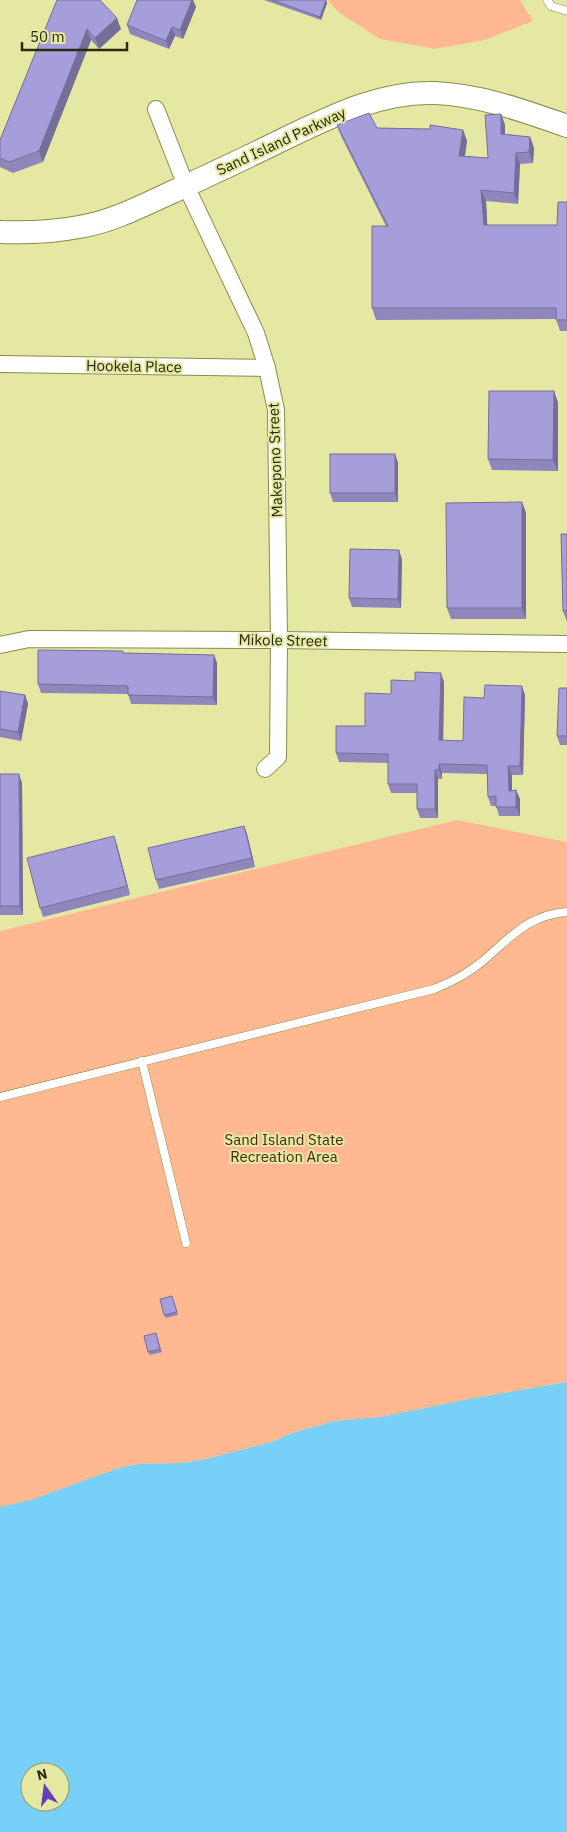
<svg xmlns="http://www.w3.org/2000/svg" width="567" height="1832" viewBox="0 0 567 1832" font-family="'IBM Plex Sans',sans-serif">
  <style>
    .green { fill: #ffb88f }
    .water { fill: #78cff8; fill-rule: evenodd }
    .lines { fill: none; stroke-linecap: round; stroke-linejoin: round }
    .lane-casing { stroke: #898c4a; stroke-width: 9 }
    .street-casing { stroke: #898c4a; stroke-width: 18 }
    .secondary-casing { stroke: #898c4a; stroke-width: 24 }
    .lane { stroke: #fff; stroke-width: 8 }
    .street { stroke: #fff; stroke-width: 16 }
    .secondary { stroke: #fff; stroke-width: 22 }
    .wall { fill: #8f87bc }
    .shaded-wall { fill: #746e99 }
    .building { fill: #a69ddb; stroke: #746e99 }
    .labels { text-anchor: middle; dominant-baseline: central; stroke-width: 4; stroke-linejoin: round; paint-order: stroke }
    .street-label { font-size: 15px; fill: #292a0e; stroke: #e4e8a3 }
    .park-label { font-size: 15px; fill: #4b2811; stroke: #e4e8a3 }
  </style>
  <rect width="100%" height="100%" fill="#e4e8a3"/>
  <g class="green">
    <path d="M328,0h192l13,21 -48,19 -50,9 -55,-10 -42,-27z"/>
    <path d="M457,820l110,22v540l-98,17 -88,18 -46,4 -43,12 -20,9 -66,17 -22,4 -46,1 -22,5 -85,31 -31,7v-576z"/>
  </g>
  <path class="water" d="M567,1382v450h-567v-325l31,-7 85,-31 22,-5 46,-1 22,-4 66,-17 20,-9 43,-12 46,-4 88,-18zM30,1772h30v30h-30z"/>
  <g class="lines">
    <g class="lane-casing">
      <g id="lane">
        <path d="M547,0l4,6 16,5"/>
        <path d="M142,1061l44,182"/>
        <path d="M0,1097l434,-108c18,-7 35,-16 50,-29 27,-23 44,-45 83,-48"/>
      </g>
    </g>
    <g class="street-casing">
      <g id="street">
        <path d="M156,109l30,77 70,147 11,35 9,42 3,230 -1,117 -13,12"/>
        <path d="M0,364l267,4"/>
        <path d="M0,645l29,-6 250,1 288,4"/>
      </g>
    </g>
    <g class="secondary-casing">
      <path id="secondary" d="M0,232c27,1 53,0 79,-5 31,-5 61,-20 89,-33 39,-18 78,-36 116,-55 48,-23 97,-48 151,-46 46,2 89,18 132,33"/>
    </g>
    <use href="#lane" class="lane"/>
    <use href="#street" class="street"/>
    <use href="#secondary" class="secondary"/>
  </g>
  <g class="wall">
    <path d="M57,0l64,29 -22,20 -8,-9 -48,122 -30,11 -13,-6v-27z"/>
    <path d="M137,0h56l3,7 -13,32 -8,-3 -6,13 -39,-15 -3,-9z"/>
    <path d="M264,0h62l1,3 -6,17z"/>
    <path d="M501,114l4,11v9l25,3 4,11 -1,15 -13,1 -2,40 -32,-3 1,24h70l10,-23v129h-7l-4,-12 -180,1 -4,-12 14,-82 -45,-90 -4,-11 40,3 86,2 4,11 -2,15 23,2z"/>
    <path d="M554,391l4,12v68l-66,-1 -4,-11z"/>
    <path d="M395,454l3,9v39h-65l-3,-9z"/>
    <path d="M522,502l4,11v106h-75l-4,-11z"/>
    <path d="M567,534v88l-4,-11z"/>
    <path d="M402,559l-1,49 -49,-1 -3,-9z"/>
    <path d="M123,651v2l91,2 3,8v42l-86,-1 -3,-10 -87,-1 -3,-9z"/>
    <path d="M444,682l-1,58 20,1 21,-43 41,-3 -2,80h-11v16l4,-1 4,9v17h-21l-3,-10h-5l-3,-9 -1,-23 -45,-1v6h-4v39h-18l-3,-9v-16h-26l-3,-9v-21l-49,-1 -3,-9 29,-27 26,-32z"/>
    <path d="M567,688v57h-7l-3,-9z"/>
    <path d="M0,691l25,4 3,9 -7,37 -21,-4z"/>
    <path d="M0,774l22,9 1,132h-23z"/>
    <path d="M244,826l3,8 8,33 -96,22 -3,-9z"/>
    <path d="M117,845l13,50 -87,22 -3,-9z"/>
    <path d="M172,1296l6,19 -12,3 -2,-3z"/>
    <path d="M156,1333l6,19 -12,3 -2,-3z"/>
  </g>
  <g class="shaded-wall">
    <path d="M192,0h1l3,7 -13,32 -3,-9z"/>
    <path d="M326,0l1,3 -6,17 -1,-3z"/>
    <path d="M117,18l4,11 -22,20 -4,-11z"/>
    <path d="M172,27l3,9 -6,13 -3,-8z"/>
    <path d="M87,29l4,11 -48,122 -4,-11z"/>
    <path d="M501,114l4,11v20l-4,-11z"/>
    <path d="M463,130l4,11 -4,26 -4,-11z"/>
    <path d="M530,137l4,11 -1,15 -4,-11z"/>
    <path d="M516,153l4,11 -2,40 -4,-11z"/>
    <path d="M481,190l5,11 2,36 -4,-12z"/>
    <path d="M554,391l4,12v68l-5,-11z"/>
    <path d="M395,454l3,9v39l-3,-9z"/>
    <path d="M522,502l4,11v106l-4,-11z"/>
    <path d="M399,550l3,9 -1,49 -3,-9z"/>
    <path d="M214,655l3,8v42l-4,-8z"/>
    <path d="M441,673l3,9 -1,67 -4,-9z"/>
    <path d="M522,686l3,9 -2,80 -3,-9z"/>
    <path d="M25,695l3,9 -7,37 -3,-9z"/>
    <path d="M439,764l3,9v6l-3,-9z"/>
    <path d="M508,766l4,9v25l-3,-9z"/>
    <path d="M435,770l3,9v39l-3,-9z"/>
    <path d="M19,774l3,9 1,132 -3,-9z"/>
    <path d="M516,790l4,9v17l-4,-9z"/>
    <path d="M244,826l3,8 8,33 -3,-9z"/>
    <path d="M114,836l3,9 13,50 -3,-9z"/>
  </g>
  <g class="building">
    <path d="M57,0h43l17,18 -22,20 -8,-9 -48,122 -30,11 -9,-4v-18z"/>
    <path d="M137,0h55l-12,30 -8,-3 -6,14 -39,-16z"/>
    <path d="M272,0h54l-6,17z"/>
    <path d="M369,113l8,15 53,1v-4l33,5 -4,26 29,2 -3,-43 16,-1v20l29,3 -1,15 -13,1 -2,40 -33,-3 3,35h73l1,-23h9v118h-11v-12h-184v-82h16l-51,-101z"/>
    <path d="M489,391h65l-1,69 -65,-1z"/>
    <rect x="330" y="454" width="65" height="39"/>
    <path d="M522,502v106h-75l-1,-105z"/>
    <path d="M561,534h6v77h-4z"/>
    <path d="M350,549l49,1 -1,49 -49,-1z"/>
    <path d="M38,650l85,1v2l91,2 -1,42 -85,-2v-9l-90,-2z"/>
    <path d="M415,672l26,1 -2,67 24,1 1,-44 20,1 1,-13 37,1 -2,80h-12l1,25 7,-1v17h-20v-11l-8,1 -1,-32 -48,-1v6h-4v39h-18v-25h-29v-30l-52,-1v-27h29v-33l26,1v-14l24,1z"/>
    <path d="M559,688h8v48h-10z"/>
    <path d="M0,691l25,4 -7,37 -18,-3z"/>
    <path d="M0,774h19l1,132h-20z"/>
    <path d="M244,826l8,32 -96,22 -8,-32z"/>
    <path d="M114,836l13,50 -87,22 -13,-50z"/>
    <path d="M172,1296l5,16 -13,3 -4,-16z"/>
    <path d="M156,1333l4,16 -12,3 -4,-16z"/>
  </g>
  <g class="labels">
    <g class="street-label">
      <text transform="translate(281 141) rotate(-25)">Sand Island Parkway</text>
      <text transform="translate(134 366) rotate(1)">Hookela Place</text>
      <text transform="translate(275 460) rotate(-92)">Makepono Street</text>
      <text transform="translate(283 640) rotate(1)">Mikole Street</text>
    </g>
    <g class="park-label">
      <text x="284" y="1139">Sand Island State<tspan x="284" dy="17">Recreation Area</tspan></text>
    </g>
  </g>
  <g transform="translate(45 1787) rotate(346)"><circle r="24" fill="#e4e8a3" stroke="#999c67"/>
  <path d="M0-4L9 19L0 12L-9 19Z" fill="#6140b8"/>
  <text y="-8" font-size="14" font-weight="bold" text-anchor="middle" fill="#292a0e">N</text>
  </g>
  <path d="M22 42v8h105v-8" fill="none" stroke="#292a0e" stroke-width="2.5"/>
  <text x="30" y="42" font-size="15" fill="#292a0e" stroke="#e4e8a3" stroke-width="4" paint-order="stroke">50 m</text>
</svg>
